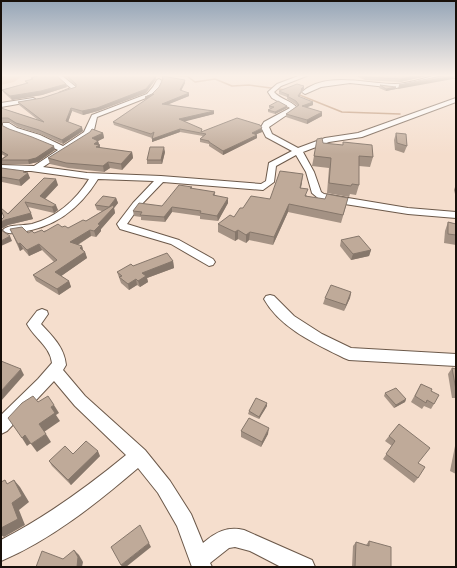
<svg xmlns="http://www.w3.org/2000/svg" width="457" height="568" viewBox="0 0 457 568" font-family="'Archivo Narrow',sans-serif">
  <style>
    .green { fill: #deba9e }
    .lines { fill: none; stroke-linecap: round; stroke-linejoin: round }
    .stream { stroke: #b88e6d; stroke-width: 1.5 }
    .river { fill: #b88e6d; fill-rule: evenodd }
    .minor-casing { stroke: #6c594a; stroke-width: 2 }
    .minor { fill: #fff; fill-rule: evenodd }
    .wall { fill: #a49284 }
    .shaded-wall { fill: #86776b }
    .building { fill: #bfaa99; stroke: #86776b }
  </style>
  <rect width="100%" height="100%" fill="#f5decd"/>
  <path class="green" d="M1,75h23l-10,7 -13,3z"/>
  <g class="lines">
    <g class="stream">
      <path d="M149,75l38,1 8,6 20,-3 17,7 17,-1 37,5"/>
      <path d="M297,94l45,18 58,2"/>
    </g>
    <path class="river" d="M1,75h8l-8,5z"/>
    <g class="minor-casing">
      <g id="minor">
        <path d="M57,75h4l15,12 1,1 -3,4 -15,3v-2l12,-5 -14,-11z"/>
        <path d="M301,75h8l-28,11 -7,6c7,8 17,8 23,16l-28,19 3,7 26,14 27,-10 33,-5 98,-35v4l-94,35 -33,5 -26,10 11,20 7,20 3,2 84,14 48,4v6l-48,-4 -76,-12 -14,-4 -6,-5 -6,-21 -10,-17 -20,11 -2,16 -11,8 -100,-8 -24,25 -12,17 52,16 34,19 2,3 -2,3 -4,1 -38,-22 -51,-15 -3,-5 16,-21 21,-22 -56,-2c-18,29 -43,49 -78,53 -6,1 -13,3 -17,-2 5,-6 21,-4 29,-6 25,-7 44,-24 57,-45l-58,-8h-30v-6l33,1 24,-16 -24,-11 -23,-7 -8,-5v-4h6l8,5 23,7 23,11 21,-14 8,-17 55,-21 6,-7 4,-7 2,-1 3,2 -4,8 -7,7 -54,21 -3,13 -4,6 -47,31 44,6 74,3 100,8 5,-3 3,-18 23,-12 -26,-14 -5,-10 3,-5 26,-14 -18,-10 -4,-6 9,-8z"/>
        <path d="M437,75h19v3l-11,-1 -49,11 -46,-5 -29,4 -16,7 -3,-2c24,-21 65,-8 93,-8 13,0 29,-6 42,-9z"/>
        <path d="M33,98l2,1v2l-34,6v-4z"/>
        <path d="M270,295l4,1 20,20 28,18 29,14 105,6v12l-107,-6 -5,-2c-28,-14 -64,-30 -80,-59l2,-3z"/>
        <path d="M42,309l5,2 1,3 -7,10c12,13 23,23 25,41l-3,5 22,26 60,54 25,31 21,33 12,29c13,-11 24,-17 41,-13l68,30 3,7h-34l-31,-16 -15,-4 -6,1 -19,15 2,4h-20l-15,-41 -19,-33 -20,-25c-41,35 -87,72 -137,93v-21c45,-23 86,-53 125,-85l-51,-49 -21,-25 -47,50 -6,3v-19l37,-36 14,-16c-2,-17 -17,-24 -25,-39l10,-13z"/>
      </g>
    </g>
    <use href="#minor" class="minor"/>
  </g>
  <g class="wall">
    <path d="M63,75h87l6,1v3l-10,14 -48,18 -15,4 -11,-4 -4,11 15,9 -20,13 -23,-10 -22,-7 -8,-5h-8v3l7,4 46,21 -17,12 -9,2h-27l-1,-5 4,-3 -4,-2v-46l37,12 -19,-15 -1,-3 24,-4 34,-11v-1z"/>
    <path d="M354,75h77l-31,7 -35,-2z"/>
    <path d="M162,76l23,7 -4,7 8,6 -21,8 46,10 -30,7 18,11h60l-6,2 1,4 -34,17 -14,-9v-2l-9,-2v-3l3,-3 -23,-4 -28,10v-5v1l-38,-13 -1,-3 34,-23 -1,1 13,-13 3,-7z"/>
    <path d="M31,78l36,9 -25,8 -30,5 -8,-7 -2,-3 24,-7 -1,-2 7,-1z"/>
    <path d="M380,85l16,4 -10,2 -7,-3z"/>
    <path d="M304,86v3l-2,2 -3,6 14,5v3l-6,2 15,9 -15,8 -21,-7v-3l11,-8 -2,-2 -8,-5v-2l-8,-3v-3z"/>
    <path d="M269,106h18v2l-12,6 -7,-2v-2l3,-1 -2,-1z"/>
    <path d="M103,133l1,5 -6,3 2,7 32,4 1,6 -11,12 -12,-2 -6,4 -36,-4 -18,-4 -2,-6z"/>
    <path d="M396,133l11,13 -3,7 -9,-3 -1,-10z"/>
    <path d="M323,143l50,14 -3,10 -11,-1v19l-3,10 -6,-1 -1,3 -22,-4 2,-25 -17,-2 2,-10z"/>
    <path d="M165,152l-3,12h-15v-4z"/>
    <path d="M1,168l24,4 5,6 -9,8 -19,-4 -1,1z"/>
    <path d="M44,178l14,7 -13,14 13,11 -4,3 -26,-6 5,12 -25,6 -7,4v-9z"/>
    <path d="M302,182l-1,6 6,8 39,10 -5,17 -53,-11 -15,33 -24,-5 -3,3 -8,-4 -3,2 -17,-9v-8l16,-7 9,-9 27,-9z"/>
    <path d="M456,184v14l-2,-8z"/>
    <path d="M192,187v2l23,3v3l13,8 -10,18 -18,-2v-3l-28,-4 -7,10 -24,-2v-3l-7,-1 -1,-5 29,-5z"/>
    <path d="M116,198l2,5 -4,5 1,5 -14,16v2l-5,6 -5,-1 -13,9 4,1 1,4 2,2 2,6 -26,18 8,5 2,6 -12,8 -23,-14 -3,-6 21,-13 -12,-12 -13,6 -6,-7 -3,2 -10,-22 18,4h6l28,-6 6,1 18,-7 16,-10 -5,-1 -2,-5z"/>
    <path d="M448,222l8,2v21l-12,-2 1,-12z"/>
    <path d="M341,240l30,10 -2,6 -18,4 -11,-14z"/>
    <path d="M173,261l1,7 -27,10 1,4 -8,5 -3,-2 -8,5 -8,-7 -4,-11 16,-6z"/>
    <path d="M351,292l-1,6 -6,13 -21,-7 2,-6z"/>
    <path d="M452,368l4,1v29h-4l-4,-24z"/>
    <path d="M421,384l10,7 3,13 -3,5 -7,-3 -2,3 -11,-7z"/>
    <path d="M385,393l21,6 -1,3 -11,6 -10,-12z"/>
    <path d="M267,406l-8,13 -11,-5 1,-3z"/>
    <path d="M399,424l19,39v15l-4,5 -31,-24 9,-13 -7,-5 4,-5z"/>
    <path d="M241,431l27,3 -7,13 -20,-10z"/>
    <path d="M456,441v33l-6,-3z"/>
    <path d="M73,454l27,2 -29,29 -19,-19 -3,-5z"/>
    <path d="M369,541l22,26h-39l1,-21 3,-4 10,3z"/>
  </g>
  <g class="shaded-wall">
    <path d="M419,75h12l-31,7 1,-3z"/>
    <path d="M156,76v3l-10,14 -48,18 -15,4 -1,-4z"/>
    <path d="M455,76l-2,3 -55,10 1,-4z"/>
    <path d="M185,80v3l-5,10v-3z"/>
    <path d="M66,84l1,3 -25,8 -30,5 -2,-4z"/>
    <path d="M304,86v3l-2,2 -4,8 3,-10z"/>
    <path d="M396,87v2l-10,2v-2z"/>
    <path d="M189,93v3l-27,11v-3z"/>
    <path d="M154,94l1,4 -9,2 -1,-3z"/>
    <path d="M313,102v3l-11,4v-3z"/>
    <path d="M287,106v2l-12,6v-2z"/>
    <path d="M71,108l1,3 -5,14 -1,-4z"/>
    <path d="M214,111v3l-35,9v-4z"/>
    <path d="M322,112v4l-15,8v-4z"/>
    <path d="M82,127l1,4 -20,13 -1,-4z"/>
    <path d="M262,128v4l-10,4v-3z"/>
    <path d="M180,129v3l-28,10v-3z"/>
    <path d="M103,133l1,5 -6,3 3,9 -5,-1 -4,-11z"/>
    <path d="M257,135v3l-34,17v-4z"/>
    <path d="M54,146l1,4 -17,12 -9,2 -1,-4z"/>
    <path d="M164,147l1,5 -3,12 -1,-4z"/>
    <path d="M132,152l1,6 -11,12 -1,-6z"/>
    <path d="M108,162l2,6 -6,4 -1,-6z"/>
    <path d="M24,171l2,4 2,-2 2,5 -9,8 -2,-6 4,-8z"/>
    <path d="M303,174l-1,8 -3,14 1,-8z"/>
    <path d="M56,179l2,6 -16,17 -2,-6z"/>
    <path d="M116,198l2,5 -4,5 1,5 -14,16v2l-5,6 -2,-6 4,-7 12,-13 -1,-4z"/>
    <path d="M228,198v5l-10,18 -1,-5z"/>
    <path d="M289,204l-1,8 -15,33 1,-8z"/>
    <path d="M56,205l2,5 -4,3 -2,-6z"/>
    <path d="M172,207v5l-7,10 -1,-5z"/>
    <path d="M31,213l2,6 -25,6 -7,4v-7l4,-2z"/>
    <path d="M90,230l1,6 -19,12 -2,-6z"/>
    <path d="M238,230v9l-3,2v-9z"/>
    <path d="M250,232l-1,8 -3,3v-8z"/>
    <path d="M10,236l2,5 -11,5v-5z"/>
    <path d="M20,243l3,6 -3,2 -2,-7z"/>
    <path d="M39,244l3,6 -13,6 -2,-6z"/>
    <path d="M82,246l2,7 1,-1 2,6 -30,21 -2,-7z"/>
    <path d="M371,250l-2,6 -18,4 2,-6z"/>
    <path d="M173,261l1,7 -27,10 1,4 -8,5 -2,-6 4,-8z"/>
    <path d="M136,279l1,6 -8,5 -1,-6z"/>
    <path d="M69,281l2,6 -12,8 -2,-6z"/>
    <path d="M351,292l-1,6 -6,13 2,-6z"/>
    <path d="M21,369l3,6 -23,26v-10z"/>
    <path d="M406,399l-1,3 -11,6 2,-3z"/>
    <path d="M267,403v3l-8,13v-2z"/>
    <path d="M54,405l5,8 -3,2 4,6 -16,11 -5,-8 12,-17z"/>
    <path d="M269,428l-1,6 -7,13 1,-5z"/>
    <path d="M46,434l5,8 -14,10 -6,-8z"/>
    <path d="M25,435l6,8 -4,3 -5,-8z"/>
    <path d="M98,451l2,5 -29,29 -3,-5z"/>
    <path d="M14,480l6,7 9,15 -10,8 6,15 -21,12 -3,-2v-7l11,-25z"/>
    <path d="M149,543l2,4 -25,20h-4l-1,-2z"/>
    <path d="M74,550l5,5 4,7 -1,5h-5z"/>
  </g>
  <g class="building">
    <path d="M39,75h17l10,9 -25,7 -31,5 -8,-6 26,-7 -3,-2 8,-2 -2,-1z"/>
    <path d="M66,75h84l6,1 -10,13 -49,19 -15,3 -11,-3 -5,13 16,6 -20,13 -23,-10 -23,-7 -8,-5h-7v-10l43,14 -26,-20 24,-4 34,-11v-3z"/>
    <path d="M361,75h58l-18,4 -35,-2z"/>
    <path d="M446,75l9,1 -56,9z"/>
    <path d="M162,76l23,4 -5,10 9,3 -27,11 52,7 -35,8 23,10 -1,3 36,-14 23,7 2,3 -10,5 5,2 -34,16 -14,-9v-1l-9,-2 6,-5 -26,-5 -28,10 2,-7 -3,2 -38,-12 41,-28 -9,3 7,-3 7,-7 4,-8z"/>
    <path d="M297,84l7,2 -3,3 1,1 -4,6 15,6 -11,4 20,6 -15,8 -21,-6 13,-9 -3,-4 -9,-5 2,-1 -10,-4z"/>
    <path d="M380,85l16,2 -10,2z"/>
    <path d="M278,101l9,5 -12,6 -7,-2 6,-3 -5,-1z"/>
    <path d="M1,125l8,4 23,8 22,9 -18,12 -8,2h-27l7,-5 -7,-4z"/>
    <path d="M92,129l11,4 -11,5 6,3 -4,3 6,1 -4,2 36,5 -11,12 -13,-2 -5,4 -37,-3 -18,-5 42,-26z"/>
    <path d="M396,133l10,1 1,12 -10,-3z"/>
    <path d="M322,138l1,5 20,2v-3l29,3 1,12 -14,-1v29l-7,-1 -1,2 -22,-3 2,-25 -17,-2 3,-17z"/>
    <path d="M150,147h14l-3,13h-14z"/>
    <path d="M1,168l23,3 -1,1 5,1 -9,7 -18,-3z"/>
    <path d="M280,171l23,3 -3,14 8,1 -3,7 20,3 2,-5 21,4 -5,17 -54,-11 -15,33 -24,-5 -4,3 -8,-5 -3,2 -17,-8 12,-9 4,2 6,-9h3l8,-12 19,3z"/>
    <path d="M44,178l12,1 -16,17 16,9 -4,2 -27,-5 6,11 -26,7 -4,2v-2l3,-3 -3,-7v-2l7,6z"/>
    <path d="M179,185l13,2 -2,1 25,4 -2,3 15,3 -11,18 -17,-3 1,-2 -29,-4 -8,10 -24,-2 2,-3 -9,-1 6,-8 23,3z"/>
    <path d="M103,196l13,2 -7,9 -14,-2z"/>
    <path d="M113,205l1,2 -16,17 2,1 -6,6 -4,-1 -20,12 12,4 -2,2 5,4 -30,20 14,9 -12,8 -24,-14 24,-15 -18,-16 -12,6 -7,-7 -2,1 -8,-15 12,-2 6,6 4,-2 2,2 8,-3 2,2 14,-8 4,3 3,-1 3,2 15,-8 3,1z"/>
    <path d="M448,222l8,2v11l-8,-1z"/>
    <path d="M1,230l9,6 -9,5z"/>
    <path d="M359,236l12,14 -18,4 -12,-14z"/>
    <path d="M167,253l6,8 -31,12 4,3 -8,5 -2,-2 -8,5 -9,-7 3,-1 -5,-4 14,-8 2,2z"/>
    <path d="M331,285l20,7 -5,13 -21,-7z"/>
    <path d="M1,361l20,8 -20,22z"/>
    <path d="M452,368l4,1v21z"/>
    <path d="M421,384l11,5 -1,2 8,4 -5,9 -7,-4 -1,3 -11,-7z"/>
    <path d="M396,388l10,11 -10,6 -11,-12z"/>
    <path d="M33,396l5,6 10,-6 6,9 -3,2 4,6 -16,11 7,10 -15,10 -6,-9 -3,3 -14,-20 14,-15z"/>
    <path d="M256,398l11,5 -8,14 -10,-6z"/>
    <path d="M249,418l20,10 -7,14 -21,-11z"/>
    <path d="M399,424l31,24 -12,15 7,4 -7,11 -32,-24 9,-13 -6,-5z"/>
    <path d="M86,441l12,10 -30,29 -19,-19 16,-15 8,8z"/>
    <path d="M5,480l2,4 7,-4 8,16 -10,7 6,16 -17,9v-46z"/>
    <path d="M140,525l9,18 -28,22 -10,-18z"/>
    <path d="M369,541l22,6v20h-36l1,-25 13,4z"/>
    <path d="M74,550l4,7 -1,10h-41l6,-16 21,8z"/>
  </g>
  <linearGradient id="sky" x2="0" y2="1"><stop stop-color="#95a5b7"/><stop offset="0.49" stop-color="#faf0e8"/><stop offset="1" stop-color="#faf0e8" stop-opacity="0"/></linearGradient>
  <rect width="457" height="154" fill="url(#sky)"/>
  <rect width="457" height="568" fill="none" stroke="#18100a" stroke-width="4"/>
</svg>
